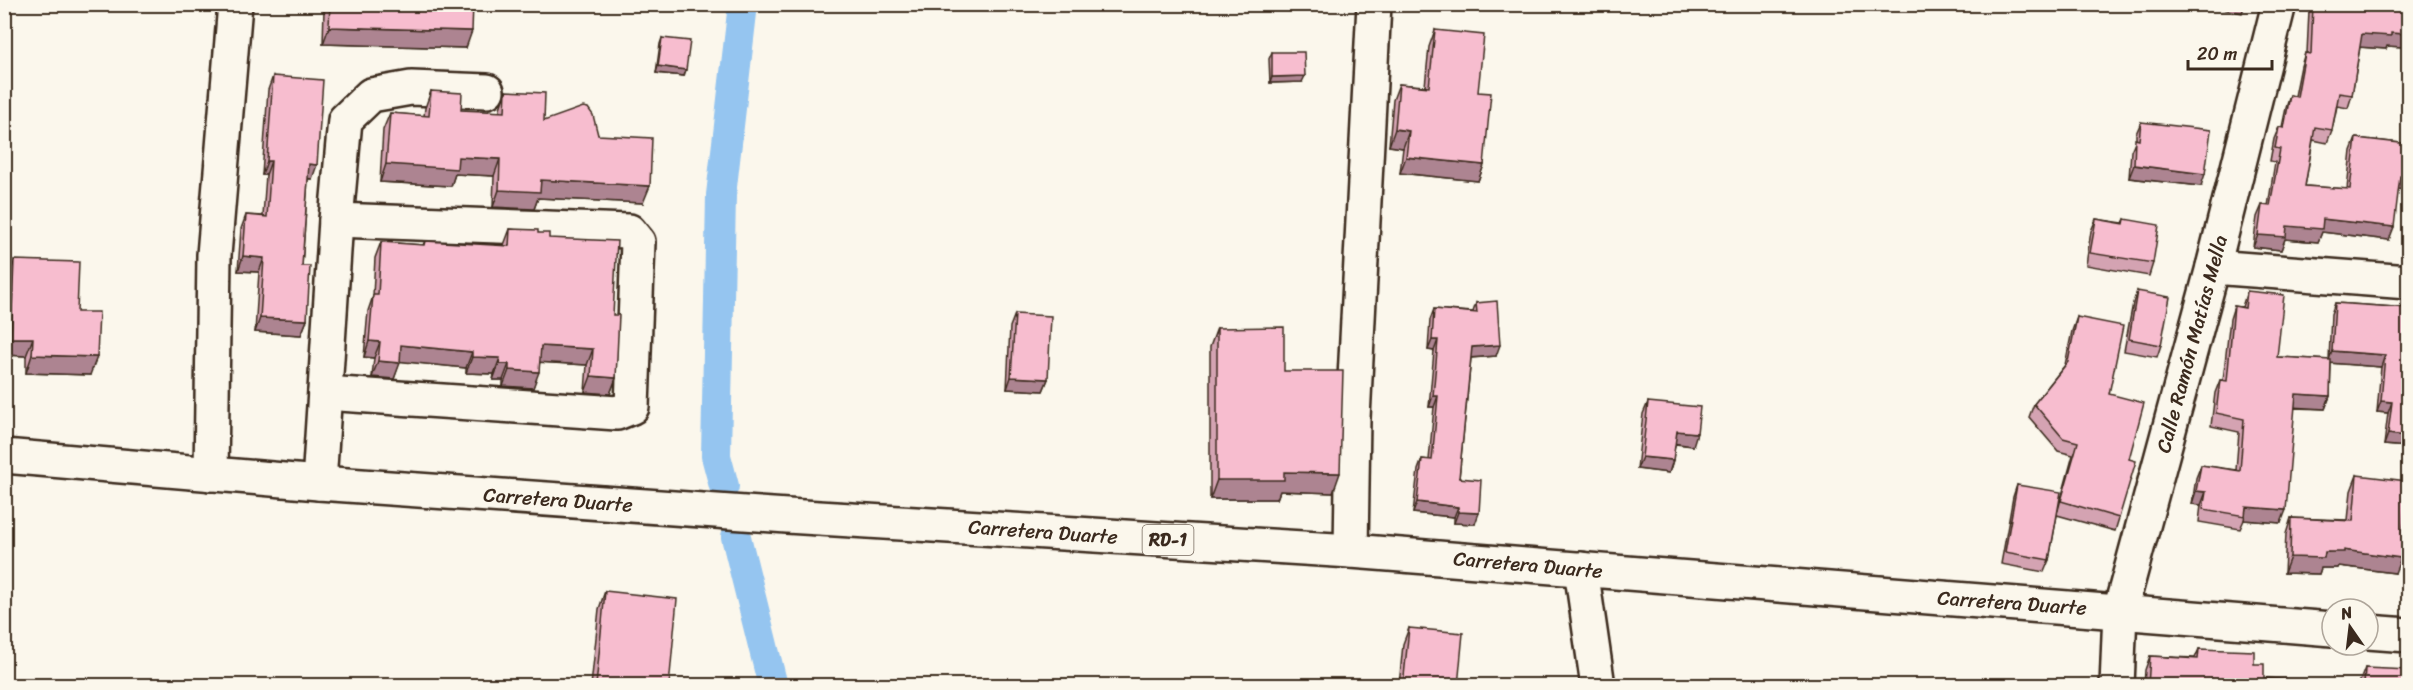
<svg xmlns="http://www.w3.org/2000/svg" width="2413" height="690" viewBox="0 0 2413 690" font-family="Sriracha,sans-serif">
  <style>
    .lines { fill: none; stroke-linecap: round; stroke-linejoin: round }
    .canal { stroke: #95c5f0; stroke-width: 30 }
    .minor-casing { stroke: #3b2a1e; stroke-width: 38 }
    .major-casing { stroke: #3b2a1e; stroke-width: 38 }
    .minor { stroke: #fbf7ec; stroke-width: 33 }
    .major { stroke: #fbf7ec; stroke-width: 33 }
    .wall { fill: #d4a3b2; stroke: #3b2a1e; stroke-width: 1.5 }
    .shaded-wall { fill: #ad8491; stroke: #3b2a1e; stroke-width: 1.5 }
    .building { fill: #f7bdcf; stroke: #3b2a1e; stroke-width: 1.5 }
    .labels { text-anchor: middle; dominant-baseline: central; stroke-width: 5; stroke-linejoin: round; paint-order: stroke }
    .shield { fill: #fbf7ec; stroke: #75685c; stroke-width: 1.5 }
    .shield-label { font-size: 18px; font-weight: bold; fill: #3b2a1e }
    .street-label { font-size: 20px; fill: #3b2a1e; stroke: #fbf7ec }
  </style>
  <rect width="100%" height="100%" fill="#fbf7ec"/>
  <filter id="ink" filterUnits="userSpaceOnUse"><feTurbulence type="fractalNoise" baseFrequency=".0167" numOctaves="2"/><feDisplacementMap in="SourceGraphic" scale="12" xChannelSelector="R" yChannelSelector="G"/><feConvolveMatrix kernelMatrix="1 2 1 2 8 2 1 2 1" color-interpolation-filters="sRGB"/></filter>
  <g filter="url(#ink)">
    <g class="lines">
      <g class="canal">
        <path d="M724,486l-8,-30 5,-261 22,-191"/>
        <path d="M736,537l37,149"/>
      </g>
      <g class="minor-casing">
        <g id="minor">
          <path d="M2213,267l195,15"/>
          <path d="M325,393l292,20 15,-6 6,-165 -9,-11 -293,-11"/>
          <path d="M211,474l3,-219 21,-251"/>
          <path d="M319,483l17,-263 9,-100 26,-25 40,-7 76,3"/>
          <path d="M1351,551l2,-133 21,-414"/>
          <path d="M1581,569l17,117"/>
          <path d="M2117,686l3,-75 93,-344 66,-263"/>
        </g>
      </g>
      <g class="major-casing">
        <g id="major">
          <path d="M4,456l315,27 468,33 564,35 981,78"/>
          <path d="M2368,632l40,3"/>
        </g>
      </g>
      <use href="#minor" class="minor"/>
      <use href="#major" class="major"/>
    </g>
    <g class="wall">
      <path d="M326,4h147l-7,44 -143,-4 1,-35z"/>
      <path d="M2198,4h47l-3,9z"/>
      <path d="M2311,4h81v4l15,26 -4,13 -16,-1 -1,3 -26,-2 -8,48 -4,13 -11,-2 -5,24 -5,13 -14,-3 -8,46 42,3 4,-38 5,-13 53,6v46l-11,-1 -9,51 -67,-8 -4,10 -33,-3 -4,11 -28,-3 4,-30 5,-12 6,1 7,-44 -5,-1 4,-22 5,-12h3l4,-19 4,-13 5,1 6,-30 4,-13h2l2,-42z"/>
      <path d="M1435,30l43,62 6,73 -6,16 -78,-8 3,-25 -14,-2 4,-46 6,-16 26,2 4,-39z"/>
      <path d="M662,38l22,38 -28,-3 4,-29z"/>
      <path d="M1272,52l30,30 -32,1 -1,-24z"/>
      <path d="M273,76l39,103h-4l-6,87 5,54 -6,15 -46,-3 4,-60 -21,-1 3,-42 5,-14 17,1 3,-41h-4l6,-85z"/>
      <path d="M431,91l30,19 39,2v-4l6,-17 38,30 54,14 45,68 -105,-5 -4,11 -41,-2 1,-31 -39,-2 -4,12 -71,-4 3,-52 7,-17 34,3 1,-8z"/>
      <path d="M2141,122l60,64 -72,-8 2,-27 5,-12v-5z"/>
      <path d="M2096,219l27,4 2,-4 28,44 -4,13 -63,-11 5,-34z"/>
      <path d="M510,229l28,4 11,5 64,77 3,63 -6,16 -25,-2 2,-27 -47,-3 -7,26 -30,-2v-6h-10l1,-6 -28,-1v-5l-66,-7 -6,18 -22,-2 2,-19 -10,-1 4,-46 5,-15 2,-38 6,-16 42,3 2,-4 79,4z"/>
      <path d="M14,260l63,52 13,63 -64,-2v-17l-21,-1 3,-78z"/>
      <path d="M2137,291l24,54 -4,12 -33,-6 9,-48z"/>
      <path d="M2247,291l30,66 52,3 2,-46 4,-11 74,5v138l-1,1 -24,-2 4,-32 -11,-1 4,-45 -50,-4 -1,33 -5,13 -31,-1 -13,115 -37,-3 -4,9 -41,-7 2,-17 -9,-1 4,-26 5,-13 35,5 3,-38 -28,-6 4,-33 5,-13h3l7,-61 4,-13 8,1z"/>
      <path d="M1476,303l20,53 -25,2 -12,120 16,46 -21,-1v-6l-41,-4 5,-43 4,-11 7,1 5,-53h-5l5,-56 -6,-1 2,-30 4,-11 39,3z"/>
      <path d="M1015,314l33,65 -5,12 -36,-2 3,-62z"/>
      <path d="M2077,317l32,77 20,65 -10,59 -4,13 -58,-16 -8,45 -5,12 -43,-8 12,-67 4,-12 41,25 15,-55 -15,-4 -29,-34 5,-13 31,-39 7,-34z"/>
      <path d="M1217,328l67,43 49,122 -53,-2 -3,8h-67v-152z"/>
      <path d="M1648,402l45,44 -18,-2 -2,16 -4,13 -32,-4 6,-55z"/>
      <path d="M2357,475l38,98 -56,-7 -1,2h-17l-2,6 -35,-1 2,-39 5,-16 57,2 3,-29z"/>
      <path d="M605,591l64,95h-78l8,-77z"/>
      <path d="M1409,628l49,58h-59l4,-42z"/>
      <path d="M2199,649l55,15 10,14 31,8h-151l1,-16 5,-14 45,2z"/>
      <path d="M2365,668l44,18h-51z"/>
    </g>
    <g class="shaded-wall">
      <path d="M329,27l143,4 -6,17 -143,-4z"/>
      <path d="M2391,33l16,1 -4,13 -16,-1 -1,3 -28,-2 4,-13z"/>
      <path d="M658,66l28,4 -2,6 -28,-3z"/>
      <path d="M1305,76l-3,6 -32,1 2,-6z"/>
      <path d="M1395,129l14,2 -6,17 -14,-2z"/>
      <path d="M458,157l42,2 -6,17 -39,-2 -4,12 -71,-4 6,-18z"/>
      <path d="M1406,157l78,8 -6,16 -78,-8z"/>
      <path d="M267,161h4l-5,14h-4z"/>
      <path d="M309,164l8,1 -5,14 -8,-1z"/>
      <path d="M2134,165l71,9 -4,12 -72,-8z"/>
      <path d="M2400,176l9,1v13l-14,-1z"/>
      <path d="M541,180l109,6 -7,17 -105,-5 -4,11 -41,-2 6,-17z"/>
      <path d="M2323,219l71,8 -5,13 -67,-8 -4,10 -33,-3 -4,11 -28,-3 5,-12 29,-9z"/>
      <path d="M243,256l21,2 -5,14 -21,-1z"/>
      <path d="M260,318l47,2 -6,15 -46,-3z"/>
      <path d="M11,338h22l-7,18 -21,-1z"/>
      <path d="M1432,340h6l-4,11 -6,-1z"/>
      <path d="M369,341l11,1 -6,16 -10,-1z"/>
      <path d="M401,345l71,7 -6,16 -71,-7z"/>
      <path d="M1500,345l-4,11 -28,2 4,-11z"/>
      <path d="M541,346l52,3 -6,16 -52,-3z"/>
      <path d="M2332,351l53,4 -4,12 -53,-4z"/>
      <path d="M32,355l65,2 -7,18 -64,-2z"/>
      <path d="M472,357l28,1 -6,16 -28,-1z"/>
      <path d="M378,361l22,2 -6,16 -22,-2z"/>
      <path d="M499,364h10l-6,16h-10z"/>
      <path d="M509,370l30,2 -6,16 -30,-2z"/>
      <path d="M591,376l25,2 -6,16 -25,-2z"/>
      <path d="M1011,377l37,2 -5,12 -36,-2z"/>
      <path d="M2296,394l34,2 -5,13 -34,-2z"/>
      <path d="M1433,396h5l-4,11h-5z"/>
      <path d="M2381,401l11,1 -4,11 -11,-1z"/>
      <path d="M1677,431l20,2 -4,13 -21,-3z"/>
      <path d="M2388,434l21,2 -1,11 -24,-2z"/>
      <path d="M1642,457l31,3 -4,13 -32,-4z"/>
      <path d="M1284,472l56,1 -7,20 -53,-2 -3,8h-67l7,-19z"/>
      <path d="M2196,491l10,1 -5,13 -9,-1z"/>
      <path d="M1417,502l41,5 -4,10 -41,-4z"/>
      <path d="M2246,507l40,3 -5,13 -37,-3z"/>
      <path d="M1458,512l21,1 -4,11 -21,-1z"/>
      <path d="M2344,550l57,8 -6,15 -56,-7 -1,2h-17l-2,6 -35,-1 6,-16z"/>
    </g>
    <g class="building">
      <path d="M330,4h143l-1,27 -143,-4z"/>
      <path d="M2313,4h79v4h16l-1,26 -16,-1v3l-29,-2 -10,61 -13,-2 -7,37 -17,-3 -10,59 45,3 6,-51 53,6v33l-9,-1 -6,51 -71,-8 -1,10 -35,-3 -1,11 -28,-2 4,-30 8,1 10,-57 -5,-1 4,-21 5,1 6,-33 7,2 8,-44 6,1z"/>
      <path d="M1435,30l49,5 -6,57 13,1 -7,72 -78,-8 3,-26 -14,-2 4,-45 30,3z"/>
      <path d="M662,38l28,3 -4,29 -28,-4z"/>
      <path d="M1272,52h32l1,24 -33,1z"/>
      <path d="M273,76l50,4 -6,85 -8,-1 -7,102h8l-3,54 -47,-2 4,-60 -21,-2 3,-41 21,2 4,-56h-4z"/>
      <path d="M431,91l31,2 -1,17 44,2 1,-21 39,2 -1,28 39,-14 5,1 5,7 5,20 54,3 -2,48 -109,-6 -1,12 -41,-2 1,-31 -42,-2 -1,12 -71,-5 4,-51 39,3z"/>
      <path d="M2141,122l70,8 -6,44 -71,-9 1,-26 4,1z"/>
      <path d="M2096,219l28,5 1,-5 34,6 -6,38 -63,-10z"/>
      <path d="M510,229l28,1v3h11v5l68,3 -4,74h6l-3,63 -25,-2 2,-27 -52,-3 -2,26 -30,-2v-6h-10l1,-6 -28,-1v-5l-71,-7 -1,18 -22,-2 2,-19 -11,-1 4,-46h5l3,-53 43,3 1,-4 84,5z"/>
      <path d="M14,260l65,2 -2,50h22l-2,45 -65,-2 1,-17h-22z"/>
      <path d="M2137,291l33,6 -9,48 -32,-6z"/>
      <path d="M2247,291l37,4 -7,62 54,3 -1,36 -34,-2 -10,116 -40,-3 -1,9 -42,-7 3,-17 -10,-1 5,-26 39,6 4,-52 -28,-6 4,-33 7,1 7,-75 11,2z"/>
      <path d="M1497,301l3,44 -28,2 -13,131 22,2 -2,33 -21,-1v-5l-41,-5 5,-43 10,1 6,-64h-5l5,-56h-6l2,-31 43,4 -1,-10z"/>
      <path d="M2335,303l74,5v128l-21,-2 4,-32 -11,-1 4,-46 -53,-4z"/>
      <path d="M1015,314l36,2 -3,63 -37,-2z"/>
      <path d="M2077,317l46,9 -14,68 35,9 -15,56 7,2 -17,57 -58,-17 17,-59 -15,-4 -29,-34 34,-42z"/>
      <path d="M1284,327v44h59l-3,102 -56,-1v8h-67v-152z"/>
      <path d="M1648,402l52,5 -3,26 -20,-2 -4,29 -31,-3z"/>
      <path d="M2357,475l50,6 -6,77 -57,-8v2h-19l-1,6 -34,-1 1,-39 62,3z"/>
      <path d="M2017,485l44,7 -12,68 -44,-8z"/>
      <path d="M605,591l72,8 -8,87h-73z"/>
      <path d="M1409,628l54,5 -5,53h-55z"/>
      <path d="M2199,649l55,2v13h10v14l31,2v6h-147l2,-30 48,3z"/>
      <path d="M2365,668l44,2v16h-45z"/>
    </g>
  </g>
  <g class="labels">
    <rect class="shield" x="1142.5" y="525" width="51" height="30" rx="4.5"/>
    <g class="shield-label">
      <text x="1168" y="540">RD-1</text>
    </g>
    <g class="street-label">
      <text transform="translate(2192 344) rotate(-75)">Calle Ramón Matías Mella</text>
      <text transform="translate(558 500) rotate(4)">Carretera Duarte</text>
      <text transform="translate(1043 532) rotate(4)">Carretera Duarte</text>
      <text transform="translate(1528 565) rotate(5)">Carretera Duarte</text>
      <text transform="translate(2012 603) rotate(4)">Carretera Duarte</text>
    </g>
  </g>
  <rect width="2413" height="690" fill="none" stroke="#fbf7ec" stroke-width="24"/>
  <rect x="12" y="12" width="2389" height="666" fill="none" stroke="#3b2a1e" stroke-width="2" filter="url(#ink)"/>
  <g transform="translate(2350 627) rotate(346)"><circle r="28" fill="#fbf7ec" stroke="#aea59a" stroke-width="1.5"/>
  <path d="M0-4.5L10 22L0 15L-10 22Z" fill="#3b2a1e"/>
  <text y="-9" font-size="16" font-weight="bold" text-anchor="middle" fill="#3b2a1e">N</text>
  </g>
  <path d="M2188 60v9h84v-9" fill="none" stroke="#3b2a1e" stroke-width="3"/>
  <text x="2197" y="60" font-size="18" fill="#3b2a1e" stroke="#fbf7ec" stroke-width="4.5" paint-order="stroke">20 m</text>
</svg>
